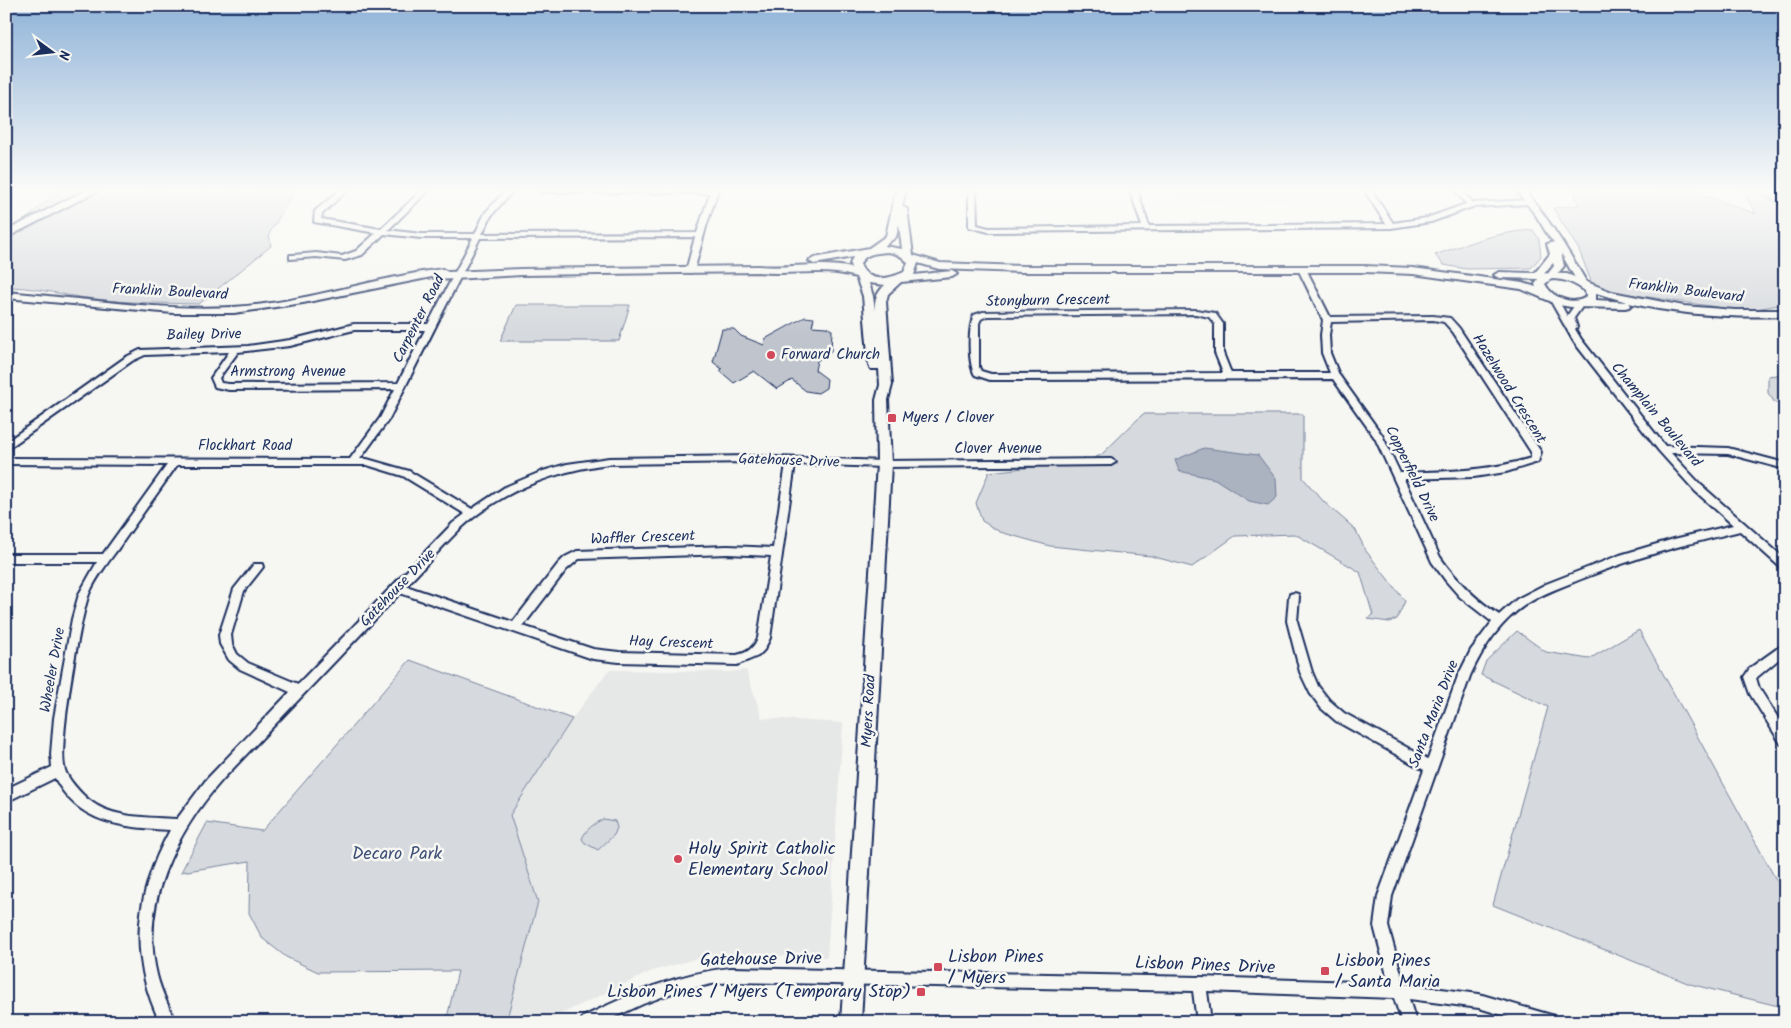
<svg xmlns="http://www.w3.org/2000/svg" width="1791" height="1028" viewBox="0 0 1791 1028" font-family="Kalam,sans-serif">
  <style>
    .built { fill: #e6e7e7 }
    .green { fill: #d6d9dd; stroke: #78849e }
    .water { fill: #abb2c0; stroke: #717e99 }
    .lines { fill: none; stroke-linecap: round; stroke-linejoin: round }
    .stream { stroke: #717e99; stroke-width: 2.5 }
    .building { fill: #c0c4cd; stroke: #1b2f5e }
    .minor-casing { stroke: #1b2f5e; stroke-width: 4 }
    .tertiary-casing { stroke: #1b2f5e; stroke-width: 4 }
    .secondary-casing { stroke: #1b2f5e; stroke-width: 4 }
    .primary-casing { stroke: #1b2f5e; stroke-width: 4 }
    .minor { fill: #f6f6f2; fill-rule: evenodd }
    .tertiary { fill: #f6f6f2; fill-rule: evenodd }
    .secondary { fill: #f6f6f2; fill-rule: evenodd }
    .primary { fill: #f6f6f2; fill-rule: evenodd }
    .poi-dot { fill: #d1495b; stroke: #f6f6f2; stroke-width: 2 }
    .labels { text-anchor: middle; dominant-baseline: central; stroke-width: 5; stroke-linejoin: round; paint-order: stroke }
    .street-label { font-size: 15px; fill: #1b2f5e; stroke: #f6f6f2 }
    .poi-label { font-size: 15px; fill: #1b2f5e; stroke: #f6f6f2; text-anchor: start }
    .near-poi-label { font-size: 18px; fill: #1b2f5e; stroke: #f6f6f2; text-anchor: start }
    .near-park-label { font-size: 18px; fill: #405177; stroke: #f6f6f2 }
    .near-street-label { font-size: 18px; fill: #1b2f5e; stroke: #f6f6f2 }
  </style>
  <rect width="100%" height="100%" fill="#f6f6f2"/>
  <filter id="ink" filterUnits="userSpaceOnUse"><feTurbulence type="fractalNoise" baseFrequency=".02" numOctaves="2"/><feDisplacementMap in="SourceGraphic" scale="10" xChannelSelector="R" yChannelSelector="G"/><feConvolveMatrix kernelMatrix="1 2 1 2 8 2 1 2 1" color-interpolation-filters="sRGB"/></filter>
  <g filter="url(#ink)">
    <g class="built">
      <path d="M1178,190h176l7,11 -178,1z"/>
      <path d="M609,670l121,2 16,-2 16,48 81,5 -16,234 -107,-2 -25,4 -43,12 -108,51h-38l32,-120 -28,-87 62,-96z"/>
    </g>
    <g class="green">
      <path d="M59,190h236l-26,44 2,12 -72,58c-40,-1 -80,-1 -120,-7 -25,-4 -48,-10 -73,-10v-51z"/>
      <path d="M1574,190h117l65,24 -12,-21 -6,-3h36l11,6v108l-41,7 -150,-22 -15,-39 -26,-42 26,-3z"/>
      <path d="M1533,230l6,9 2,17 -10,12 -65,1 -22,-4 -9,-10c34,-12 62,-23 98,-25z"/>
      <path d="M516,305h114l-11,36h-119z"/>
      <path d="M1785,374v29h-10l-7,-10v-17z"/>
      <path d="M1143,414h160v64l21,24 31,27 11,22 39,50 -8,18 -8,3 -21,-3 5,-4 -13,-43 -65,-38 -60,2 -43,31 -41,-11 -101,-10 -50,-14 -18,-11 -6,-18 13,-31 97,-11 15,-6z"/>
      <path d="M1639,630l146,266v110l-11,-1 -84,-21 -197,-79 55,-198 -67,-32 5,-14 31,-30 29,21 43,7z"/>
      <path d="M410,660l162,59 -62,96 28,87 -32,120h-60l12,-51 -140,1 -32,-15 -24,-19 -13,-25 1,-52 -69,11 26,-49 55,8z"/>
      <path d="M603,819l12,2 2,7 -3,7 -16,15 -13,-7 -3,-4c3,-9 13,-16 21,-20z"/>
    </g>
    <path class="water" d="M1204,448l54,7 18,24 1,18 -9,8 -19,-4 -34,-22 -36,-8 -4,-11z"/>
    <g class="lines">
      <path class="stream" d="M1752,190l33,16"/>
    </g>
    <path class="building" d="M805,317l9,1 -2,8 14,1 6,3 -1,21 -14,10 -2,9 12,9 -1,9 -8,5 -12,-2 -14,-11 -15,9 -23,-18 -20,12 -14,-12 2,-2 -9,-7 9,-33h12l7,7 23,9 1,-6z"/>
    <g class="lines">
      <g class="minor-casing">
        <g id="minor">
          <path d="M340,190h7l-25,24 -1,5 60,10 41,-39h7l-41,40 33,4h54l10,-21 21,-23h7l-22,26 -9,18 215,-1 13,-40 -168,-1 -3,-2h179l-12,37 -12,44 -4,2 -4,-2 9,-34 -215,1 -91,181 -29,40h7l42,12 63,38 33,-22 38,-16 24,-7 42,-6 143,-2 132,5 227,-2 5,3 -5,3 -227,2 -89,-3 -25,174 -6,12 -6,6 -21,9 -118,-3 -26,-3 -193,-66 -177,186c-46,52 -84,124 -66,196 4,17 12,31 18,47h-15c-32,-67 -25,-128 10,-192 -46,-3 -91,-5 -115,-52l-49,24v-13l46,-22 -1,-13 3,-36 18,-99 7,-25 18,-32h-91v-8h97l64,-89 -161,-1v-6l344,1 30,-41 15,-29 -166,1 -14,-3 -4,-9 18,-26 -84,3 -13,6 -126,89v-8l120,-85 14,-7 108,-4 42,-6 64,-16h74l45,-86h-52l-37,-4 -22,21 -17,5 -29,-3 -26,2v-4h3l23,-2 26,3 14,-5 20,-18 -62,-11 1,-11zM354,330h71l-27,53 -169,1 -8,-1 -2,-5 19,-26 52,-6zM752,462l34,2 -13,84 -45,-2 -151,5 -12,6 -7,7 -45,58 -107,-36c19,-19 36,-40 55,-58 42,-38 93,-57 148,-64zM177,465h190l36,11 62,38 -12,9 -155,161 -50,-21 -11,-9 -5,-10 -1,-9 13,-44 19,-24 -1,-3h-8l-20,25 -15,46 1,9 9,16 11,9 50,23 -84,88 -29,39c-28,-2 -65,0 -88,-19 -7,-5 -22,-22 -24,-30 -8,-21 15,-152 24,-176 8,-19 22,-35 33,-51 18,-26 37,-52 55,-78zM728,554l43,2 -13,82c-4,10 -11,15 -21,17l-118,-3 -26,-3 -70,-23 43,-56 13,-11z"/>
          <path d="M969,190h7l1,35 12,3 153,-2 -12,-36h7l12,36 237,-2 -22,-34h7l22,33 34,-5 39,-14 -11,-14h7l11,13 57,-3 4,2 -4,2 -58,3 -41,15 -40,6 -402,4 -20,-5z"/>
          <path d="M1299,267h6l25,50 103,-1 17,2 9,10 82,124 -3,10 -32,10 -32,5 -70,2 36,78c16,23 35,42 59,58l18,-16 29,-15 74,-29 54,-16 59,-14 -38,-34 -36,-40 -85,-109 -25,-44 1,-2h6l11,20 10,-14h6l1,2 -10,14 3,9 -2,2 6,10 84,107 63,2 57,15v6l-57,-15 -57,-1 30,32 84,74v10l-4,-1 -41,-37c-54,13 -104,26 -156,47 -20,8 -41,15 -59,27 -25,17 -43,44 -55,71l-78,220 -4,30 16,58 75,10 72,21 5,2 2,5h-33l-46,-14 -70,-9 7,23h-14l-8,-24 -187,-7 4,31h-14l-4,-31 -462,-9 -19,2 -37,8 -32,12 -39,18h-23l2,-5c48,-23 94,-44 148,-49l468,9 190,6 -15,-57 4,-30 46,-126 -88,-49 -15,-13 -11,-15 -10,-21 -13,-51 2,-24 1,-3 4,-1 4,1 1,3 -2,24 15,51 6,14 11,14 15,13 84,46 30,-83 13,-26 21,-28 -32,-25 -14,-16 -14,-19 -57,-124 -42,-59 -343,1 -15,-5c-7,-11 -7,-48 -1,-60l9,-3 213,-2 19,3 8,11v29l8,20h99l-8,-20 -1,-18 2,-15 -25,-51zM1196,314l13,3 6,7v29l8,20 -232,1 -10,-3 -2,-4v-44l2,-4 6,-3zM1433,320l11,2 9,10 78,120v6c-46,14 -84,13 -131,15l-18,-38 -43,-60 -9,-22 -1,-18 2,-13z"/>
          <path d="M1785,643v11l-29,24 3,10 26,41v16l-4,-1 -31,-50 -6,-17 6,-9z"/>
        </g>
      </g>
      <g class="tertiary-casing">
        <path id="tertiary" d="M1516,190h9c24,30 43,60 62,93l-2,2h-6l-18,-32 3,13 -10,12h-6l-2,-2 8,-10 -1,-3 -13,15h-6v-4l16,-20 -3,-10 7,-2 -5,-5 -12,-20z"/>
      </g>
      <g class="secondary-casing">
        <path id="secondary" d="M896,190h10l-4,16 5,3 6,46 27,8 82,3h343l48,2 110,15 13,4 -1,-3 3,-5 -39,-1 -5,-3 5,-3 68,2 45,18 72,14 51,4h50v6c-53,2 -105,-1 -156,-13l2,2 -2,2 -4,1 -54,-1 -12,-2 -38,-16 -108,-15 -48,-2h-343l-83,-3 -21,-6 -4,12 38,-4 5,3 -5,3 -51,5 -13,12 -2,8 6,83 -4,15 3,64 -30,558h-20l36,-558 -1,-64 4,-15 -1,-16h-8l-2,-3 -6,-70 -7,-19c-32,-10 -65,-1 -98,-5l-237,3 -84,5 -5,-3 -129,26 -69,10h-61l-167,-15v-6c75,6 152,19 227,15 71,-4 139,-29 209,-38l6,3 73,-3 237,-3c31,3 64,-5 93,2l-1,-4 3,-7 -39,7 -5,-3 5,-3 55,-10 17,-12zM899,224l3,25 -18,-3 12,-9zM888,252c8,1 15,4 20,11l-4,9c-15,7 -36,12 -44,-8 5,-11 17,-11 28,-12zM1551,279c14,0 23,4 34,12l1,6c-13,9 -34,1 -41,-13zM869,283l16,2c-8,8 -11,14 -10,26l-2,-15zM1596,293l31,9 -31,-2z"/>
      </g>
      <g class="primary-casing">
        <path id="primary" d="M86,190h13l-93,48v-7z"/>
      </g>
      <use href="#minor" class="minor"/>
      <use href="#tertiary" class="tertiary"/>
      <use href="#secondary" class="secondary"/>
      <use href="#primary" class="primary"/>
    </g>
  </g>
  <linearGradient id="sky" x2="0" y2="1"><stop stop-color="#8fb3d8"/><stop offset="0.57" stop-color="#fbfbf9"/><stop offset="1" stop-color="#fbfbf9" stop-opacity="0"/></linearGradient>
  <rect width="1791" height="334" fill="url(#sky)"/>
  <g class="poi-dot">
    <circle cx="771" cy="355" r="5"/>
    <rect x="887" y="413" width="10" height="10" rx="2.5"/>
    <circle cx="678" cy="859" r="5"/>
    <rect x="933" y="962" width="10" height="10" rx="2.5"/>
    <rect x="1320" y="966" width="10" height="10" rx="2.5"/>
    <rect x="916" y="987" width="10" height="10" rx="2.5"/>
  </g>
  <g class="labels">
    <g class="street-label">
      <text transform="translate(1686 291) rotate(7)">Franklin Boulevard</text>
      <text transform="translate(170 292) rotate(3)">Franklin Boulevard</text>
      <text transform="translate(1048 301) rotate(-1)">Stonyburn Crescent</text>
      <text transform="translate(419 319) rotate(-63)">Carpenter Road</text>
      <text transform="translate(204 335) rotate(-1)">Bailey Drive</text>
      <text x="288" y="372">Armstrong Avenue</text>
      <text transform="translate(1509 389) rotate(58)">Hazelwood Crescent</text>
      <text transform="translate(1656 415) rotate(50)">Champlain Boulevard</text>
      <text x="245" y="446">Flockhart Road</text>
      <text x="998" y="449">Clover Avenue</text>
      <text transform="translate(789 461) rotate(2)">Gatehouse Drive</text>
      <text transform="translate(1412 474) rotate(64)">Copperfield Drive</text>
      <text transform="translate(643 538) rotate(-2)">Waffler Crescent</text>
      <text transform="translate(398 588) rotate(-46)">Gatehouse Drive</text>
      <text transform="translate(671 643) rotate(2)">Hay Crescent</text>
      <text transform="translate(53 670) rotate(-80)">Wheeler Drive</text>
      <text transform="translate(869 711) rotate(-87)">Myers Road</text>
      <text transform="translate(1434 714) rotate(-69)">Santa Maria Drive</text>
    </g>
    <g class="poi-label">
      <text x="781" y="355">Forward Church</text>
      <text x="902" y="418">Myers / Clover</text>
    </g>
    <g class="near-poi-label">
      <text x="688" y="849">Holy Spirit Catholic<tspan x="688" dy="21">Elementary School</tspan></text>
      <text x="948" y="957">Lisbon Pines<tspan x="948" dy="21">/ Myers</tspan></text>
      <text x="1335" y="961">Lisbon Pines<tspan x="1335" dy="21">/ Santa Maria</tspan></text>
      <text x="911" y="992" text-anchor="end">Lisbon Pines / Myers (Temporary Stop)</text>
    </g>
    <g class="near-park-label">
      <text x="397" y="854">Decaro Park</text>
    </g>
    <g class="near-street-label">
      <text transform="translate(761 960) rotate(-1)">Gatehouse Drive</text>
      <text transform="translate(1205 966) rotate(2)">Lisbon Pines Drive</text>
    </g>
  </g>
  <rect width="1791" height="1028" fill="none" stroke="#f6f6f2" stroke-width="25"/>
  <rect x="12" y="12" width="1766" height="1003" fill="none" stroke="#1b2f5e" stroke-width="2" filter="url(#ink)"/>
  <g transform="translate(52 52) rotate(105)" stroke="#f6f6f2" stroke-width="4" paint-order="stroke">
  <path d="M0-4L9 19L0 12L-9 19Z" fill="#1b2f5e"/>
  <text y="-8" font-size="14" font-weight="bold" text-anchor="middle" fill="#1b2f5e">N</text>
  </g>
</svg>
